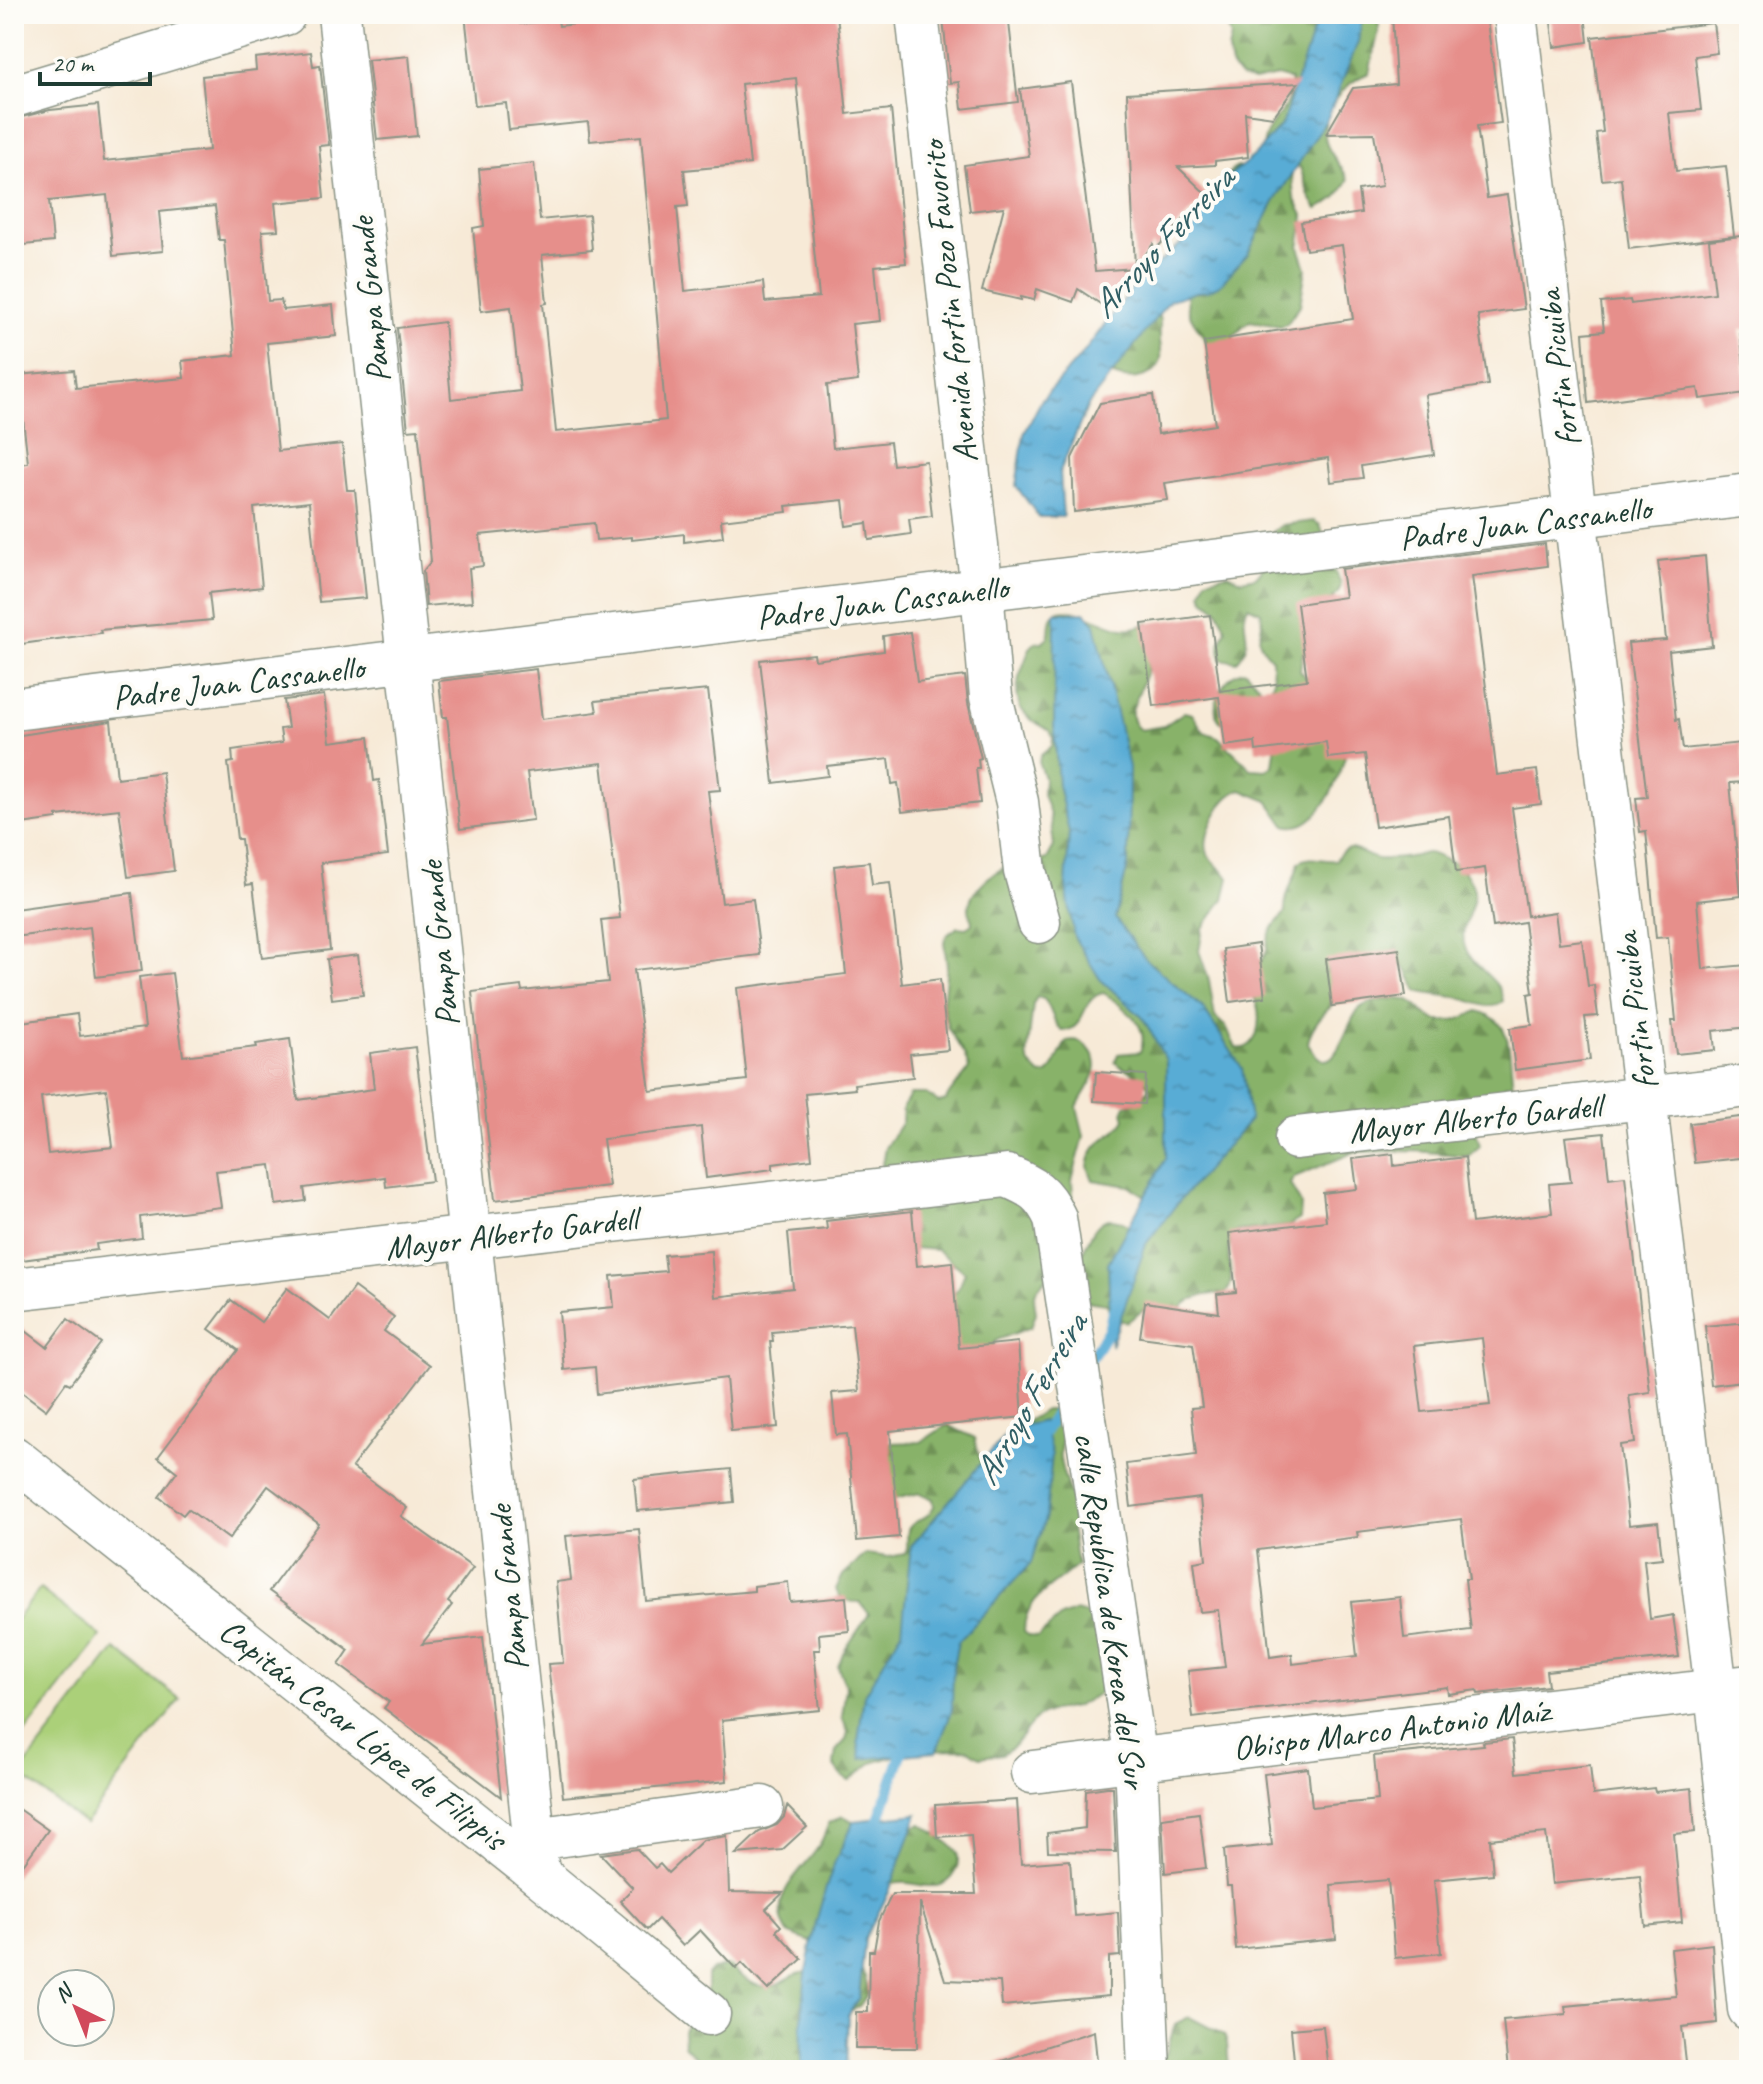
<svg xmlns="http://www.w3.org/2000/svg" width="1763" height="2084" viewBox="0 0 1763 2084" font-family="Caveat,sans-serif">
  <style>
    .forest { fill: url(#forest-firs); stroke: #54784e; stroke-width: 2 }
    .park { fill: #abd079; stroke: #658656; stroke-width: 2 }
    .water { fill: url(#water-ripples); stroke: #3c7484; stroke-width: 2 }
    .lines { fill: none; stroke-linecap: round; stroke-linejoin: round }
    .stream { stroke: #59acd5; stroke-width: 11 }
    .building { fill: #e68f8b; fill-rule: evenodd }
    .minor-casing { stroke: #8b9486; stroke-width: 45 }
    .minor { stroke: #fff; stroke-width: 42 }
    .labels { text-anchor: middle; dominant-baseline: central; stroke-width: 8; stroke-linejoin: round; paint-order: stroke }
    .street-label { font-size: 34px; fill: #1f3d34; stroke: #fdfcf7 }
    .water-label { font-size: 36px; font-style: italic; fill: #305e64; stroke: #fdfcf7 }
  </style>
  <defs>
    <pattern id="forest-firs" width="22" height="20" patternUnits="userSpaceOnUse" patternTransform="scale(2)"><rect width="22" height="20" fill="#88b269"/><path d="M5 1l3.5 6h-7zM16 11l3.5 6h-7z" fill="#6f9257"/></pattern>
    <pattern id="water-ripples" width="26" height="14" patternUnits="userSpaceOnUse" patternTransform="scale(2)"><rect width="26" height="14" fill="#59acd5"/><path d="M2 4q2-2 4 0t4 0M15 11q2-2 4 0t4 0" fill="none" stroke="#498dae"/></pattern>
  </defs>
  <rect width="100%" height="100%" fill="#fdfcf7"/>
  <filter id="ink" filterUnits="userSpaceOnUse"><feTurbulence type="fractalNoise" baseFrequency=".0125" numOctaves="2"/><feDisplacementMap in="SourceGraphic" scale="16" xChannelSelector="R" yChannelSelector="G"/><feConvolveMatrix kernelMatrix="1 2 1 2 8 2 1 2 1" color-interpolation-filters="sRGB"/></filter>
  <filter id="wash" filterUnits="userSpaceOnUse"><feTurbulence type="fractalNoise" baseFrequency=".006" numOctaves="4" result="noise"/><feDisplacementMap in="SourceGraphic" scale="32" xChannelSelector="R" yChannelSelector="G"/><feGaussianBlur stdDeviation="1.8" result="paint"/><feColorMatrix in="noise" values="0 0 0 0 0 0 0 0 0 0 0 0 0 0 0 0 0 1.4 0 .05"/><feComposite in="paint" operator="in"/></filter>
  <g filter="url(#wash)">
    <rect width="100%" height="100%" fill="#f7ead7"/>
    <g class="forest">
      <path d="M1195,14h183l1,16 -10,43c-25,9 -50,40 -43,69 4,14 17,24 22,38 -7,15 -15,22 -31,29l-8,-13 -9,-29 -37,-19c3,-32 30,-34 28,-68l-14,-4 -23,5 -14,-4 -9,-11 -3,-15 3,-14 -5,-14h-15l-14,-5z"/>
      <path d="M1238,167l48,5 6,4 2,22 10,19 -5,30 7,21 -6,37 -13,19 -7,2 -30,-5 -16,14 -3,7 -23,6c-3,-16 -17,-24 -20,-39 -3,-15 6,-72 11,-87 4,-10 12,-17 18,-26 6,-12 7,-23 21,-29z"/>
      <path d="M1150,312l8,2c4,8 1,16 2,25 0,6 2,13 1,19 -4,21 -31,24 -48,17v-8z"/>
      <path d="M1314,521l6,4 21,60c-2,11 -9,12 -15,20 -14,20 -24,42 -26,66l11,11 35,71c-7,26 -28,82 -61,72l-17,-24 -27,-11c-19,4 -41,47 -33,64 4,10 15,15 21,24l-5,21 -21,29 -4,23 10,29 6,37 11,10 10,21c23,3 25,-27 21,-44 -2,-6 -7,-12 -7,-18 -2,-16 11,-22 16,-34 2,-3 1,-8 2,-12 2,-11 10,-19 17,-27 -1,-20 10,-32 14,-51 14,-8 22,0 37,-2 11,-23 27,-3 42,-1 11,1 26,-1 37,-3 4,-1 8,-3 12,-3 5,0 12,4 17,6 12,4 17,7 24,18 18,24 -12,45 -3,70 8,22 36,31 38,54 -16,13 -31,-3 -48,-4 -13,-2 -25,-2 -38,-6l-9,-20 -10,-10c-27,17 -87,48 -90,83 28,49 37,-29 55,-38 12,-6 37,-10 48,-4 10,6 14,15 25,18 15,4 29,-3 42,-9 42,12 28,53 37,85l-39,35 4,15 -12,10 -52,-5 -61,1 -61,25 -4,7 11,20 -1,15 -12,7 -53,5c-17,25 6,48 -10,62 -18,1 -34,3 -46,17l-34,-1 -18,13 -15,-3 -5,-15 -21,-3 -11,-30c8,-15 17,-53 36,-52 9,0 15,6 24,8l15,-28 -21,-13 -36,-6 -5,-13c4,-30 25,-27 37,-48l-2,-7 3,-7 16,-4 7,-13c-5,-15 -23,-16 -34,-26l3,-8 22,-2c12,-28 -18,-45 -36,-59 -24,3 -16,37 -42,38 -10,-10 -10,-22 -18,-32l-7,-2 -4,7 -6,53 3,7 11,11 7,-1c10,-10 11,-23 19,-33 10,-2 16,0 22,8 18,21 -4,38 -12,58l7,29 -12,44 2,30 -24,63 -14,18 -2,7 2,15 -5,14 -34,13 -38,39 -9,-80 9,-12 6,-15 -28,-22 -23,-2 -19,-30 6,-14 -19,-40 3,-16 17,-26 1,-15 8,-13h15l13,8 7,-2c5,-13 17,-19 23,-32l-5,-14 -16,-26 -5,-23 4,-40 -3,-23 3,-7 11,-8 8,1 6,-4c0,-6 -4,-12 -3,-18 3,-18 24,-34 40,-40 11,-4 26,-3 38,-7l7,-13 -4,-31 -7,-21 1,-16 -5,-14 1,-8 12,-10 1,-8 -3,-7 -20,-12 -10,-11 -3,-15 2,-16 11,-29 5,-5 7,-1 6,-5c2,-6 1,-13 3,-19 11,-22 56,9 72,10 9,2 17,-2 25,-5v45l-16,42c-1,9 1,14 8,20l24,-4 20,-14 8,2 12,18 14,5 33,32 15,1 7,-4 3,-22 -54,-21c-17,-14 3,-51 23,-52l16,16h8l4,-5 -1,-23c-25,-28 -5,-20 -11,-47l-13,-6c-11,19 10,35 -12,56l-15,-3 -1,-15 6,-15 -9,-20 -12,-9 -3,-7 4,-14 21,-5 14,6 15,-3 5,-6 8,-36 13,-10z"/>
      <path d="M1045,1410h9c17,16 4,29 6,49 2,17 13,39 16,56l-5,13 6,37c-22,21 -53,31 -53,67l6,4 8,1 23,-20 15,-6 37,11 -5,66 -33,19 -23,4 -15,6 -23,29 -12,8 -22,3 -13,-8 -53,1 -42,13 -23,18 -6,-4 -9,-12 2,-14 10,-11 2,-8 -6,-15 4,-30 -8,-20 5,-14 26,-39 -9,-12c-12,0 -20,0 -24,-13l7,-14 23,-21 23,3 16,-3c5,-10 0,-19 4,-26 6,-10 19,-7 25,-22l-1,-7 -13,-6 -30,7 -1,-57 32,-1 26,-17 28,13 5,22 5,5 28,-23 5,-15z"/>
      <path d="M843,1816l13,7 51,7 15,-6c10,8 23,15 31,23 13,14 -1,38 -18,39 -16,1 -28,-7 -45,-1l-73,59 -28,-10c-25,-37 12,-60 30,-88 4,-7 7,-16 10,-23z"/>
      <path d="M859,1964l6,13 3,16 -8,12 -12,9 -12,56h-144l7,-9 -15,-16 -1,-14 24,-40v-16l5,-6 16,-3c16,11 29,27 50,18 8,-4 15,-10 24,-11 19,-2 38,-5 57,-9z"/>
      <path d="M1189,2017l35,18 3,8 2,24 5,3h-89l21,-17 9,-29z"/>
    </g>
    <g class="park">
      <path d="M40,1589l61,47 -87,111v-125z"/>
      <path d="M115,1649l65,50 -95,125 -66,-50z"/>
    </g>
    <g class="water">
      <path d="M1319,14h44l-5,28 -30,75 -55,87 -25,50 -28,31 -12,6 -12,1 -26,8 -82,105 -28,66 3,46h-24l-23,-31 8,-52 18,-35 39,-43 55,-73 50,-44 42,-62 27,-22 27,-31z"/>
      <path d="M1085,612l10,12 34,143 -1,98 -13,53 31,42 57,48 39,60 8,52 -74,85 -30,39 -35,102 -3,-83 58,-105v-98l-23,-42 -43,-39 -26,-42 -8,-51 3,-54 -11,-47 -4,-60 1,-112z"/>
      <path d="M1043,1421l9,34 -6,61 -15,47 -73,79 -5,24 -1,45 -16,41 -75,7 -3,-18 6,-46 38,-64 9,-85 99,-117z"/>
      <path d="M918,1814l-30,80 -23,45 -6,58 -11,19 -2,54h-44c-3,-73 6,-134 31,-203 5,-15 15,-29 20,-46z"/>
    </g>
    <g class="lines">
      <g class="stream">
        <path d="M1088,1363l21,-34 4,-19"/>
        <path d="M1039,1440l29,-46"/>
        <path d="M875,1830l30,-86"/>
      </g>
    </g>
    <g id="blocks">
      <g class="building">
        <path d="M465,14h54l1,10 38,-4 1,6 70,-8v-4h208l10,100 44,-5 15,154 -31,3 5,55 -28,3 6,57 -31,4 6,63 57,-6 3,23 33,-4 6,55 -23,3 2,15 -42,6 -2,-17 -21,3 -3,-26 -57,6 1,6 -66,8 2,17 -39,5v-8l-52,6v-3l-36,3 -2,-17 -114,12 3,31 -14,2 3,34 -46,4 -3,-35 8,-10 -13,-132 -10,1 -11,-102 47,-6 7,77 69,-8 -9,-84 -30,4 -8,-83 11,-2 -5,-57 55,-6 6,57 49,-5 3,35 -50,5 5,48 -4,1 13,128 110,-12 -25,-284 -51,5 -2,-19 -79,8 -3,-27 -31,3zM796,78l23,219 -54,5 -2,-20 -78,9 -8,-84 11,-1 -4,-36 66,-6 -9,-80z"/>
        <path d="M991,14h17l10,88 -56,7 -3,-27 -9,1 -7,-63z"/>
        <path d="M1392,14h94l15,109 -24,3 10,72 20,-3 17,114 -46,6 10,70 -63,10 9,60 -73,11 2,12 -32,4 -3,-24 -163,25 3,17 -94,12 -2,-54 28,-55 53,-8 5,39 57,-9 -11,-83 149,-23 -11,-74 -36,5 -5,-28 60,-9 -3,-23 24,-4 -8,-53 -48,1 27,-46 43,-4z"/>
        <path d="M1550,14h35l3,28 -34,5z"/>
        <path d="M1713,23l4,30 -22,3 6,54 -32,3 7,58 50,-5 8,70 -105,13 -8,-71 -19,2 -6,-47 7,-1 -11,-95z"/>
        <path d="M311,52l2,14 7,-1 9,80 -10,1 5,52 -49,5 3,27 -16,1 6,70 13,-1 2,10 50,-5 3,31 -69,7 11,108 64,-7 5,46h8l11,108 -47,4 -10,-100 -55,6 8,79 -53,6 3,27 -112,10 1,3 -87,12v-180l14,-2 -10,-88 56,-5 2,18 108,-10 -2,-17 53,-6 -11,-115h-5l-4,-34 -56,6 4,39 -50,5 -6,-61 -58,6 4,41 -39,4v-127l36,-9 48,-5 6,56 105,-11 -7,-74 54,-6 -1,-12z"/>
        <path d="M409,56l8,80 -40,4 -9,-80z"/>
        <path d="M1071,82l24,189 40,-3 -8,-175 171,-10 -25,34 -28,-4 3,44 -33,4v4l-37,2 29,28 -53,56 -1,-7 -37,51 -11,12 -27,-18 -5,13 -36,-13 -3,11 -13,-3v3l-39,-9 22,-84 -34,4 -6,-46 65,-9 -9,-67z"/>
        <path d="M1749,235v94l-9,1 7,63 -47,6 -2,-11 -110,15 -5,-70 21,-2 -3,-28 29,-3 1,4 84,-11 -6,-53z"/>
        <path d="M1545,544l2,22 -75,10 25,199 40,-5 4,34 -29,4 15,108 28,-4 4,31 23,-3 6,46 6,-1 4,31 -13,1 5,43 -75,10 -5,-42 22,-3 -4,-31 5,-1 -9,-71 -31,5 -8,-59 -29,4 -7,-56 -74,11 -10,-73 -37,4 -2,-16 -70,9 -1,-9 -30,4 -6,-49 -66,9 -11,-82 68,-9 10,76 87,-11 -10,-76 48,-7 -4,-28z"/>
        <path d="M1705,556l7,90 -43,5 7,69 3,-1 4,30 58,-6 4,39 -15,1 11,113 -44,5 6,68 44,-4 2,62 -36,4 2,19 -39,4 -4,-33h4l-8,-84 -12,1 -10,-107 -6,1 -4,-34 11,-1 -19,-154 38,-3 -8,-79z"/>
        <path d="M910,632l7,50 48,-6 3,27 13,55 -3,1 1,9h-3l4,35 -78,9 -4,-29 -6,1 -3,-25 -62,7 1,10 -54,7 -14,-123 54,-6 1,6 69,-9 -1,-15z"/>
        <path d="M536,669l6,50 55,-7 -2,-11 113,-11 12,100 -12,1 14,112 31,-4 7,56 -126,15 16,121 97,-11 -10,-92 109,-14 -12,-108 35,-4 3,23 18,-2 12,101 38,-5 8,71 -38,4 3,23 -59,7 1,5 -50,5 7,65 -39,5v5l-67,9 -5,-51 -98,12 6,47 -114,14 -23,-208 49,-6 1,5 86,-9 -7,-62 19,-2 -18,-155 -75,9 6,48 -73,9 -13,-112h-4l-4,-36z"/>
        <path d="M324,695l6,47 39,-5 5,44 5,-1 9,75 -67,8 9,87 -68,8 -9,-74 -7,1 -5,-46h-4l-9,-76 5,-1 -1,-12 50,-7 -2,-14 8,-1 -4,-28z"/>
        <path d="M111,721l6,57 45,-6 12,99 -46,6 -9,-68 -62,7v3l-43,6v-89z"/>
        <path d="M132,893l10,78 -46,6 -6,-50 -76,10v-28z"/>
        <path d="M1258,944l7,53 -35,5 -7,-53z"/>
        <path d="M1399,949l7,47 -74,10 -6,-47z"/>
        <path d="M358,955l5,40 -31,4 -5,-40z"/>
        <path d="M172,973l11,83 74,-9 -1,-3 34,-5 8,61 76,-11 -4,-36 45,-6 17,134 -46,6 -1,-10 -81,11 2,13 -30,4 -5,-40 -55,6 5,36 -81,10 2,21 -46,6 1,6 -83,11v-238l63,-9 3,22 65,-8 -6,-51zM106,1089l7,58 -65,7 -7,-57z"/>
        <path d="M1096,1072l50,3 -2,29 -50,-3z"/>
        <path d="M1749,1116v41l-54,6 -5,-40z"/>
        <path d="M1604,1133l5,45 16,-2 25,216 -21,3 6,48 -15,2 9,80 29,-3 4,36 -18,2 6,59 23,-4 6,42 -133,14 2,15 -70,8 -1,-4 -29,4 -1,-7 -254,31 -5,-47 37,-4 -7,-57 -18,2 -6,-50 12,-2 -6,-62 -69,9 -5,-43 70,-9 -5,-47 11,-1 -9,-63 -53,-7 5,-35 74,11 -2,-19 19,-2 -7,-59 97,-12 -3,-28 34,-4 -4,-30 40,-5 1,12 71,-9 7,66 80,-10 -3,-29 22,-2 -6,-45zM1482,1338l8,67 -68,7 -8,-66zM1461,1519l8,60h-4l6,51 -67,8 -4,-41 -49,5 6,54 -64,8 -1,-10 -22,3 -12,-107 100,-13 -1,-5z"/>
        <path d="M912,1211l5,55 35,-4 7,86 59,-6 5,75 -133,14 9,106 -42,4 -10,-107 -11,1 -4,-42 27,-2 -7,-66 -80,7 1,9h-3l8,86 -47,4 -5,-53 -129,16 -2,-27 -31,3 -5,-58 55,-5 -3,-31 55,-5 -2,-16 47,-4 4,46 78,-9 -5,-55 39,-4 -1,-8z"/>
        <path d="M354,1287l40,30 -10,14 46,34 -78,102 55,41 -6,8 72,52 -25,34 4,3 -30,39 61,-7 18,160 -117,-89 5,-6 -50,-37 10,-15 -80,-59 50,-67 -51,-38 -39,53 -41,-30 -5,6 -24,-18 18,-25 -19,-15 80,-107 -29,-21 22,-29 30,22 26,-34 43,32z"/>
        <path d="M68,1319l33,24 -31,41 -4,-2 -20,28 -32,-24v-64l33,25z"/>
        <path d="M1749,1322v58l-38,5 -6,-59z"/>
        <path d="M731,1469l3,33 -97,9 -3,-32z"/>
        <path d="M639,1529l7,72 108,-10v-5l34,-4 2,20 56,-5 3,34 -30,3 1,16h-6l6,60 -98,10 5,61 -164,16 -15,-133 15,-1 -7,-81 15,-2 -5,-44z"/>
        <path d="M1512,1739l4,34 74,-8 3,30 61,-7 1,4 37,-4 3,44 -21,2 8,88 -37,4 -5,-51 -88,9 -6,-51 -56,6 3,35 -59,6 7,73 -46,5 -7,-78 -57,5 5,54 -100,10 -5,-63h-4l-3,-36 48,-5 -8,-71 44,-6 4,39 66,-7 -4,-44 110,-11 -1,-3z"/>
        <path d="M1107,1787h6l3,65 -68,-1 -1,-18 38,-5 1,-38z"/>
        <path d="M1017,1800l4,64 49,-4 4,56 44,-4 2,44 -11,1v39l-107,10 -2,-24 -55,-2 -25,-77 -3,145h-62l1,-36h12l1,-61h5l5,-30 13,-27h84l-5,-59 -34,2 -2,-32z"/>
        <path d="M14,1806l34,24 -34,47z"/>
        <path d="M787,1806l20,21 -25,23 -46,4 23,-22 18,-7 7,-8z"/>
        <path d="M1199,1813l7,55 -41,5 -3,-55z"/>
        <path d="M727,1836l2,56 54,1 -17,16 15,17 -5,5 26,28 -34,31 -26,-27 -6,6 -36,-39 -17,16 -25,-27 -11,11 -27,-29 13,-13 -32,-34 36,-5 18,19 5,-4 8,9 35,-33z"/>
        <path d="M1712,1944l5,79 -35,4 5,43h-179l-5,-50 63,-6 -1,-8 111,-10 -5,-47z"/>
        <path d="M1323,2026l5,44h-33l-4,-41z"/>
        <path d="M1094,2031l4,39h-105l-1,-6z"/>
      </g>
    </g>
  </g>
  <g filter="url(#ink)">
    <use href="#blocks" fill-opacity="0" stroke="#8b9486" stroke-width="2"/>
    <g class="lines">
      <g class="minor-casing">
        <g id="minor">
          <path d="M339,14l199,1860"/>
          <path d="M917,14l65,576 9,107 26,105 8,69 14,51"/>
          <path d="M1515,14l201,1676 33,319"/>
          <path d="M14,96l271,-82"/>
          <path d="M14,709l1735,-214"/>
          <path d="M1296,1138l453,-52"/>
          <path d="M14,1289l993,-113c26,11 36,16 48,42l81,542 13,310"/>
          <path d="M14,1458l524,416 171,140"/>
          <path d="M1032,1772l717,-86"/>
          <path d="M535,1839l227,-32"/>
        </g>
      </g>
      <use href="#minor" class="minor"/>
    </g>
  </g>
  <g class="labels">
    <g class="street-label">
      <text transform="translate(370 300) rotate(-96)">Pampa Grande</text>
      <text transform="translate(949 302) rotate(-96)">Avenida fortin Pozo Favorito</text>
      <text transform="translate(1558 368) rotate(-97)">fortin Picuiba</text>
      <text transform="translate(1525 523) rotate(-7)">Padre Juan Cassanello</text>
      <text transform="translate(882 602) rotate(-7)">Padre Juan Cassanello</text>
      <text transform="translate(238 682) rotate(-7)">Padre Juan Cassanello</text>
      <text transform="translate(439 944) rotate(-96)">Pampa Grande</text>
      <text transform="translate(1635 1011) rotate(-97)">fortin Picuiba</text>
      <text transform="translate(1475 1118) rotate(-6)">Mayor Alberto Gardell</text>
      <text transform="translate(511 1233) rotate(-7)">Mayor Alberto Gardell</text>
      <text transform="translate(508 1588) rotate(-96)">Pampa Grande</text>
      <text transform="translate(1111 1610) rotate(82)">calle Republica de Korea del Sur</text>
      <text transform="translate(1391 1729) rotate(-7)">Obispo Marco Antonio Maíz</text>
      <text transform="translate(363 1734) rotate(38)">Capitán Cesar López de Filippis</text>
    </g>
    <g class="water-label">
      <text transform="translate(1162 242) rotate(-47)">Arroyo Ferreira</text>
      <text transform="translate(1030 1399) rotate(-60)">Arroyo Ferreira</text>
    </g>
  </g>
  <rect width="1763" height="2084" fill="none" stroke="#fdfcf7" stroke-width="48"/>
  <g transform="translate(76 2008) rotate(317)"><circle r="38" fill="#fdfcf7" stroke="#a4b0a9" stroke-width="2"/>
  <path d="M0-6L14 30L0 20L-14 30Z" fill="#d1495b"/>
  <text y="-12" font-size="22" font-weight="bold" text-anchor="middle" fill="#1f3d34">N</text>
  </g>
  <path d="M40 72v12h110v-12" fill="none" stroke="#1f3d34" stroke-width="4"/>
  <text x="52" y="72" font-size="24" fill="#1f3d34" stroke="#fdfcf7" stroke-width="6" paint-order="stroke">20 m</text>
</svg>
